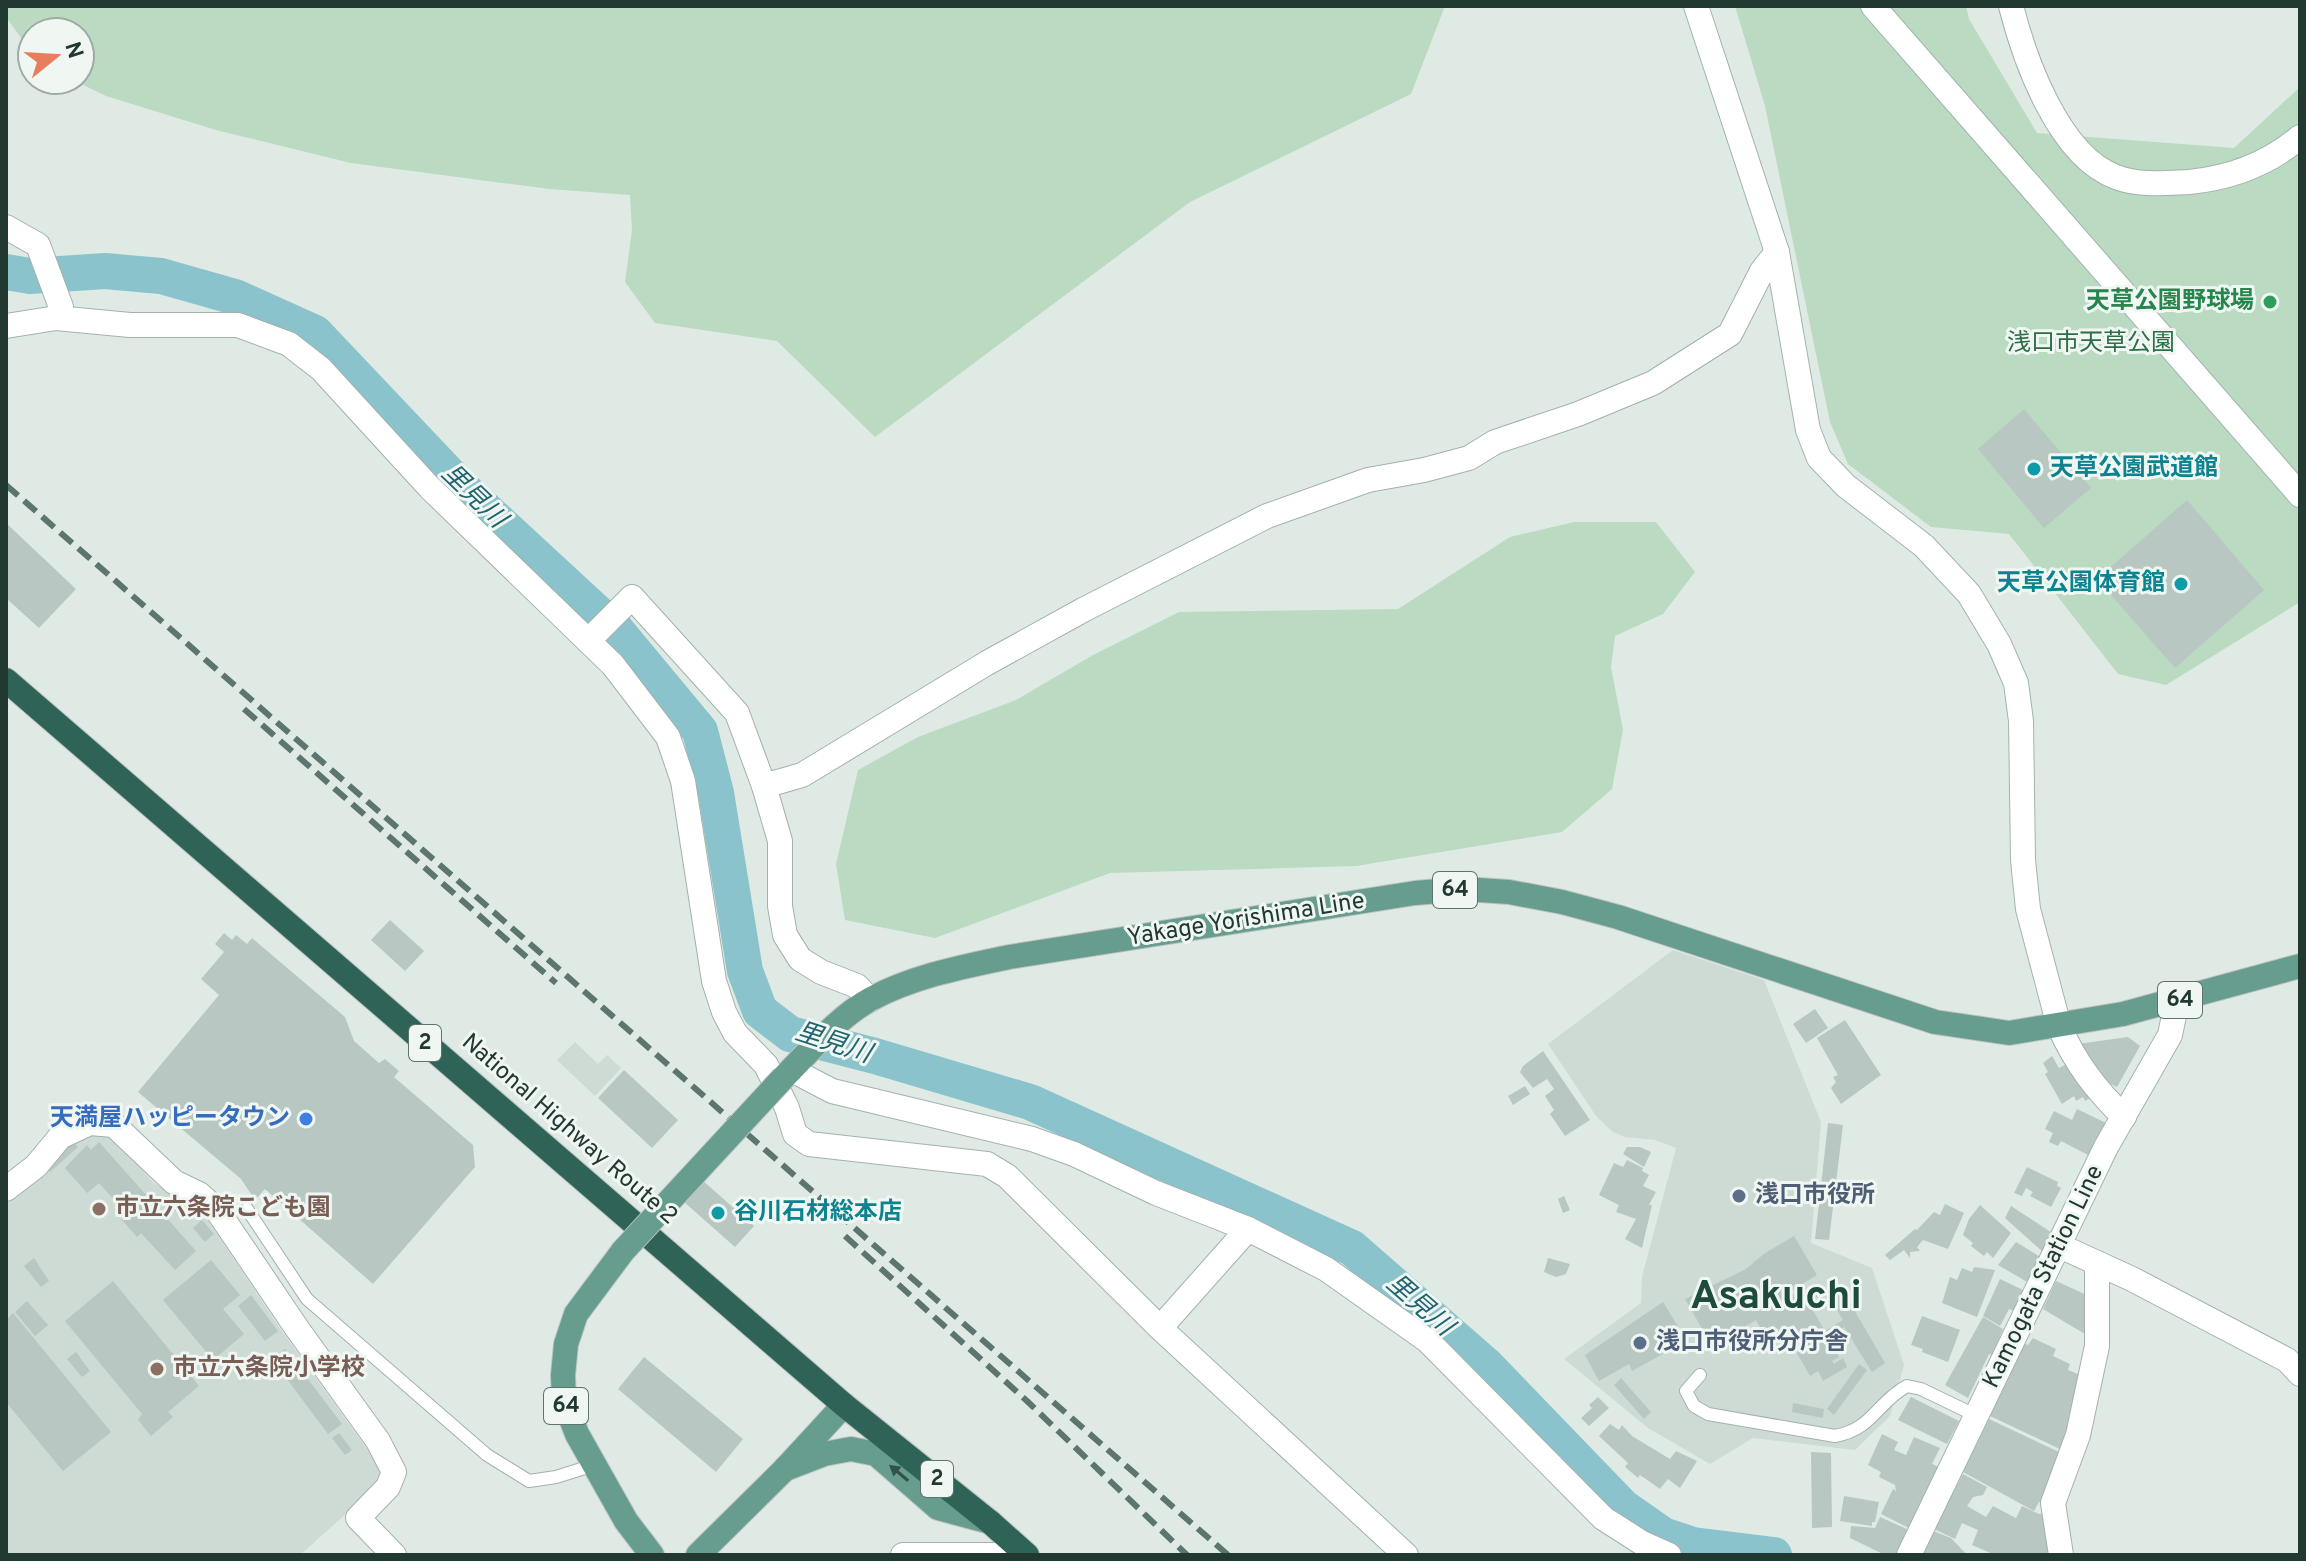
<svg xmlns="http://www.w3.org/2000/svg" width="2306" height="1561" viewBox="0 0 2306 1561" font-family="Overpass,'Noto Sans JP',sans-serif">
  <style>
    .built { fill: #cedad4 }
    .green { fill: #badac2 }
    .lines { fill: none; stroke-linecap: round; stroke-linejoin: round }
    .river { stroke: #8bc3cc; stroke-width: 36 }
    .building { fill: #b8c7c1 }
    .lane-casing { stroke: #a3b1ac; stroke-width: 14 }
    .street-casing { stroke: #a3b1ac; stroke-width: 26 }
    .secondary-casing { stroke: #a0b5ad; stroke-width: 26 }
    .primary-casing { stroke: #bdc4c2; stroke-width: 26 }
    .highway-casing { stroke: #bdc4c2; stroke-width: 26 }
    .lane { stroke: #fff; stroke-width: 12 }
    .street { stroke: #fff; stroke-width: 24 }
    .secondary { stroke: #fff; stroke-width: 24 }
    .primary { stroke: #679d8e; stroke-width: 24 }
    .highway { stroke: #306358; stroke-width: 24 }
    .rail { stroke: #5c756e; stroke-width: 6; stroke-dasharray: 16 8; stroke-linecap: butt }
    .primary-bridge-casing { stroke: #bdc4c2; stroke-width: 26; stroke-linecap: butt }
    .primary-bridge { stroke: #679d8e; stroke-width: 24 }
    .oneway { fill: #335249 }
    .leisure-dot { fill: #2e9e5b; stroke: #f0f7f3; stroke-width: 3 }
    .culture-dot { fill: #0f9aa8; stroke: #f0f7f3; stroke-width: 3 }
    .shop-dot { fill: #3f7fe0; stroke: #f0f7f3; stroke-width: 3 }
    .service-dot { fill: #5c6f8a; stroke: #f0f7f3; stroke-width: 3 }
    .education-dot { fill: #8d6e63; stroke: #f0f7f3; stroke-width: 3 }
    .labels { text-anchor: middle; dominant-baseline: central; stroke-width: 6; stroke-linejoin: round; paint-order: stroke }
    .shield { fill: #f0f7f3; stroke: #60726c; stroke-width: 2 }
    .shield-label { font-size: 22px; font-weight: bold; fill: #223932 }
    .leisure-label { font-size: 24px; font-weight: bold; fill: #27864d; stroke: #f0f7f3; text-anchor: end }
    .park-label { font-size: 24px; fill: #2f6d46; stroke: #f0f7f3 }
    .culture-label { font-size: 24px; font-weight: bold; fill: #0d838f; stroke: #f0f7f3; text-anchor: start }
    .street-label { font-size: 24px; fill: #223932; stroke: #f0f7f3 }
    .shop-label { font-size: 24px; font-weight: bold; fill: #366cbe; stroke: #f0f7f3; text-anchor: end }
    .service-label { font-size: 24px; font-weight: bold; fill: #4e5e75; stroke: #f0f7f3; text-anchor: start }
    .education-label { font-size: 24px; font-weight: bold; fill: #785e54; stroke: #f0f7f3; text-anchor: start }
    .water-label { font-size: 26px; font-style: italic; fill: #206571; stroke: #f0f7f3 }
    .town-label { font-size: 40px; font-weight: bold; fill: #1f4a3e; stroke: #f0f7f3 }
  </style>
  <rect width="100%" height="100%" fill="#e0eae5"/>
  <g class="built">
    <path d="M1673,950l91,30 57,142 -10,121 61,25 32,97 -14,51 -35,34 -102,-12 -43,26 -62,-36 -84,-69 77,-56 1,-26 34,-129 -21,-8 -30,-3 -12,-5 -17,-16 -48,-72z"/>
    <path d="M575,1042l23,22 9,-9 14,13 -26,28 -38,-36z"/>
    <path d="M106,1131l48,52 52,34 71,107 107,149 -8,14 -76,68h-294v-357l70,-60z"/>
  </g>
  <g class="green">
    <path d="M6,6h1439l-34,88 -221,108 -315,235 -98,-96 -122,-18 -30,-41 7,-52 -2,-35 -81,-6 -198,-26 -135,-33 -110,-34 -33,-16h7v-48h-48v21l-26,-36z"/>
    <path d="M1735,6h231l3,13 68,114 197,15 66,-61v515l-134,83 -48,-11 -109,-140 -78,-7 -83,-63 -18,-42 -65,-316z"/>
    <path d="M1574,522h82l39,50 -32,42 -48,22 -4,31 12,63 -11,59 -50,43 -206,34 -246,7 -175,65 -90,-18 -9,-56 22,-94 60,-33 98,-37 77,-45 86,-43 219,-3 112,-72z"/>
  </g>
  <g class="lines">
    <path class="river" d="M6,272l24,4 75,-5 56,5 74,21 80,36 145,153 157,145 83,100 16,62 29,178 15,40 30,23 85,22 155,46 322,146 134,117 137,142 40,28 30,10 81,10"/>
  </g>
  <g class="building">
    <path d="M2024,409l67,79 -47,40 -66,-79z"/>
    <path d="M2187,500l77,90 -89,78 -78,-89z"/>
    <path d="M6,523l70,66 -37,39 -33,-30z"/>
    <path d="M390,920l34,31 -19,20 -34,-31z"/>
    <path d="M224,933l8,7 4,-5 11,9 5,-6 93,79 9,24 25,22 6,-4 14,12 -5,6 79,68 2,22 -102,117 -108,-95 -10,11 -14,-21 -103,-87 81,-97 -18,-16 23,-27 -9,-8z"/>
    <path d="M1815,1009l13,19 -22,15 -13,-19z"/>
    <path d="M1845,1020l36,55 -40,29 -10,-16 5,-6 -3,-5 5,-2 -21,-37z"/>
    <path d="M2128,1037l12,9 -23,41 -16,-8 -23,-35z"/>
    <path d="M1543,1051l47,69 -25,16 -15,-22 4,-4 -9,-14 9,-7 -7,-10 -14,9 -13,-16 3,-6z"/>
    <path d="M2052,1056l7,12 10,-5 23,34 -7,4 -2,-4 -7,4 -2,-5 -12,8 -17,-30 3,-2 -5,-9z"/>
    <path d="M624,1070l54,50 -26,28 -54,-50z"/>
    <path d="M1525,1086l5,8 -17,11 -5,-9z"/>
    <path d="M2077,1109l29,14 -16,33 -29,-15 -3,5 -9,-4 4,-9 -8,-4 9,-18 18,9z"/>
    <path d="M1828,1123l15,2 -14,115 -14,-1z"/>
    <path d="M73,1141l5,6 -28,25 -6,-4z"/>
    <path d="M99,1142l97,109 -21,19 -34,-37 -4,4 -15,-17 6,-5 -29,-32 -12,10 -22,-25 22,-23 4,5z"/>
    <path d="M1627,1147h13l11,5 -7,15 -21,-13z"/>
    <path d="M1627,1160l16,8 -1,3 7,4 -6,11 13,6 -7,13h3l-10,43 -17,-9 11,-20 -20,-7 3,-7 -20,-10 15,-32 9,4z"/>
    <path d="M2027,1167l31,15 -1,4 4,2 -10,19 -21,-11 3,-4 -7,-4 -4,8 -8,-3z"/>
    <path d="M701,1179l53,47 -19,21 -52,-46z"/>
    <path d="M1564,1196l6,14 -7,3 -5,-14z"/>
    <path d="M179,1203l10,7 -4,7 -11,-7z"/>
    <path d="M1945,1204l19,9 -16,36 -25,-9 -6,7 3,4 -10,1v6l-6,-8 -14,10 -5,-5 30,-26 2,1 17,-18 6,3z"/>
    <path d="M1980,1205l31,28 -18,25 -6,-6 -3,4 -13,-10 2,-3 -10,-8 6,-16z"/>
    <path d="M2011,1206l43,28 -11,18 -38,-34z"/>
    <path d="M202,1220l12,14 -9,8 -12,-14z"/>
    <path d="M1794,1236l23,39 -26,16 5,6 18,-11 6,9 -12,7 17,29 18,-11 -16,-27 12,-9 46,79 -13,9 -28,-45 -16,9 11,21 -7,4 2,3 9,-6 4,9 -24,14 -5,-10 -8,5 -24,-42 -17,10 -13,-24 -44,26 -27,-47 61,-30 19,-16z"/>
    <path d="M2016,1242l26,16 -13,25 -31,-18z"/>
    <path d="M34,1258l15,23 -8,6 -17,-21z"/>
    <path d="M1548,1258l22,6 -4,10 -10,3 -12,-5z"/>
    <path d="M211,1260l29,35 -17,14 21,25 -31,26 -50,-60z"/>
    <path d="M1974,1267l21,3 -18,47 -35,-14 8,-26 7,3 5,-12 10,4z"/>
    <path d="M2000,1279l25,12 -10,20 -6,-2 -9,17 -17,-10z"/>
    <path d="M113,1281l86,105 -31,26 5,5 -22,19 -13,-16 4,-6 -77,-93z"/>
    <path d="M2056,1281l33,15 1,41 -47,-28z"/>
    <path d="M251,1295l27,36 -13,10 -27,-35z"/>
    <path d="M27,1301l21,24 -13,11 -20,-24z"/>
    <path d="M1663,1302l22,36 -16,9 1,3 -38,21 -3,-7 -30,17 -14,-26z"/>
    <path d="M13,1313l98,119 -48,39 -57,-69v-86l2,2z"/>
    <path d="M1922,1316l38,14 -12,32 -26,-10 1,-3 -12,-4z"/>
    <path d="M1983,1317l20,12 -11,26 -3,-1 -21,44 -23,-13z"/>
    <path d="M2033,1338l23,11 -3,7 17,8 -2,6 17,7 -21,74 -74,-35 34,-73 4,2z"/>
    <path d="M285,1349l57,75 -14,10 -56,-75z"/>
    <path d="M76,1352l14,19 -8,6 -15,-18z"/>
    <path d="M644,1357l99,82 -27,33 -98,-83z"/>
    <path d="M1859,1364l8,6 -33,45 -7,-6z"/>
    <path d="M1621,1378l30,34 -7,7 -30,-34z"/>
    <path d="M1598,1397l11,11 -20,18 -8,-8 11,-10 -3,-3z"/>
    <path d="M1911,1397l48,24 -12,23 -49,-24z"/>
    <path d="M1793,1403l31,6 -1,9 -31,-6z"/>
    <path d="M1989,1419l74,35 -16,52 -8,-4 -5,9 -71,-39z"/>
    <path d="M1610,1424l9,6 3,-5 10,11 38,23 6,-8 21,10 -17,27 -12,-9 -8,10 -20,-14 -2,3 -13,-11 3,-4 -29,-27z"/>
    <path d="M339,1433l13,17 -7,5 -13,-17z"/>
    <path d="M1882,1434l16,8 -4,8 12,5 8,-18 26,11 -8,16 7,3 -30,61 -28,-14 12,-25 3,2 -1,-6 -16,-8 2,-5 -13,-7z"/>
    <path d="M1811,1452l20,1 1,74 -20,1z"/>
    <path d="M1963,1474l24,13 -4,8 -10,2 -6,9 19,11 7,-11 23,12 6,-12 17,8 7,-1 7,42h-31v-2l-2,2h-25l-23,-10 6,-15 -16,-7 -7,16 -21,-10z"/>
    <path d="M1844,1496l35,6 -4,20h-3v4l-32,-5z"/>
    <path d="M1880,1517l29,13 -11,25h-13l-35,-17 1,-12 24,2z"/>
    <path d="M1933,1531l18,7 16,17h-47z"/>
  </g>
  <g class="lines">
    <g class="lane-casing">
      <g id="lane">
        <path d="M247,1209l60,90 180,156 42,26 27,-4 38,-12"/>
        <path d="M1700,1375l-14,16 8,15 14,8 127,22c38,-7 41,-33 72,-50l14,3 56,27"/>
      </g>
    </g>
    <g class="street-casing">
      <g id="street">
        <path d="M2011,6c14,55 48,150 105,171 23,9 50,6 73,5 42,-4 79,-18 111,-45"/>
        <path d="M6,227l32,18 23,62 -5,11"/>
        <path d="M6,326l50,-8 74,7h108l51,19 32,25 109,119 183,177 55,72 15,44 31,200 10,31 11,21 31,32 21,43 8,26 14,10 178,20 20,12 153,152 246,227"/>
        <path d="M588,641l44,-44 105,116 27,73 16,55v65l5,29 15,24 21,13 36,14 13,14"/>
        <path d="M764,786l38,-11 185,-112 96,-53 184,-94 101,-36 56,-10 45,-12 26,-16 83,-28 75,-31 77,-49 32,-63 15,-19"/>
        <path d="M2059,1026c16,36 36,63 65,91"/>
        <path d="M792,1070l40,21 200,48 42,15 82,39 92,36 78,40 102,72 175,177 39,25 27,12"/>
        <path d="M6,1189l30,-23 24,-29 30,-14 24,2 60,57 25,12 18,16 79,117 82,114 16,31 -6,15 -30,31 36,37"/>
        <path d="M2060,1246l72,33 155,81 13,14"/>
        <path d="M1160,1328l88,-99"/>
        <path d="M903,1555h95"/>
        <path d="M2061,1555l-8,-52 25,-68 19,-89v-83"/>
      </g>
    </g>
    <g class="secondary-casing">
      <g id="secondary">
        <path d="M1696,6l81,246 31,178 11,28 27,28 78,60 45,48 30,50 17,39 5,38 2,139 5,49 31,117"/>
        <path d="M1873,6l427,489"/>
        <path d="M1909,1555l197,-408 64,-112 7,-34"/>
      </g>
    </g>
    <g class="primary-casing">
      <g id="primary">
        <path d="M783,1078c27,-27 55,-61 88,-79 43,-23 91,-32 138,-42l406,-64 49,-4 45,3 53,10 56,15 317,105 74,11 114,-19 177,-48"/>
        <path d="M623,1251l-47,63 -10,30 -3,31 1,26 13,33 49,87 26,34"/>
        <path d="M785,1469l39,-15 27,-5 25,5 62,54 52,14"/>
        <path d="M698,1555l87,-86 59,-64"/>
      </g>
    </g>
    <g class="highway-casing">
      <path id="highway" d="M6,680l838,725 146,117 37,33"/>
    </g>
    <use href="#lane" class="lane"/>
    <use href="#street" class="street"/>
    <use href="#secondary" class="secondary"/>
    <use href="#primary" class="primary"/>
    <use href="#highway" class="highway"/>
    <g class="rail">
      <path d="M6,485l1222,1070"/>
      <path d="M244,709l312,274"/>
      <path d="M845,1236l182,165 160,154"/>
    </g>
    <g class="primary-bridge-casing">
      <path id="primary-bridge" d="M623,1251l160,-173"/>
    </g>
    <use href="#primary-bridge" class="primary-bridge"/>
  </g>
  <defs><path id="oneway-solid" d="M-6-.8H1V-3.2L6.5 0L1 3.2V.8H-6Z" transform="scale(2)"/></defs>
  <use class="oneway" href="#oneway-solid" transform="translate(899 1473) rotate(-140)"/>
  <circle class="leisure-dot" cx="2270" cy="302" r="8"/>
  <g class="culture-dot">
    <circle cx="2034" cy="469" r="8"/>
    <circle cx="2181" cy="584" r="8"/>
    <circle cx="718" cy="1213" r="8"/>
  </g>
  <circle class="shop-dot" cx="306" cy="1119" r="8"/>
  <g class="service-dot">
    <circle cx="1739" cy="1196" r="8"/>
    <circle cx="1640" cy="1343" r="8"/>
  </g>
  <g class="education-dot">
    <circle cx="99" cy="1209" r="8"/>
    <circle cx="157" cy="1369" r="8"/>
  </g>
  <g class="labels">
    <g class="shield">
      <rect x="1433" y="872" width="44" height="36" rx="6"/>
      <rect x="2158" y="982" width="44" height="36" rx="6"/>
      <rect x="409" y="1025" width="32" height="36" rx="6"/>
      <rect x="544" y="1388" width="44" height="36" rx="6"/>
      <rect x="921" y="1461" width="32" height="36" rx="6"/>
    </g>
    <g class="shield-label">
      <text x="1455" y="890">64</text>
      <text x="2180" y="1000">64</text>
      <text x="425" y="1043">2</text>
      <text x="566" y="1406">64</text>
      <text x="937" y="1479">2</text>
    </g>
    <g class="leisure-label">
      <text x="2254" y="302">天草公園野球場</text>
    </g>
    <g class="park-label">
      <text x="2091" y="344">浅口市天草公園</text>
    </g>
    <g class="culture-label">
      <text x="2050" y="469">天草公園武道館</text>
      <text x="2165" y="584" text-anchor="end">天草公園体育館</text>
      <text x="734" y="1213">谷川石材総本店</text>
    </g>
    <g class="street-label">
      <text transform="translate(1246 920) rotate(-9)">Yakage Yorishima Line</text>
      <text transform="translate(569 1130) rotate(41)">National Highway Route 2</text>
      <text transform="translate(2044 1277) rotate(-64)">Kamogata Station Line</text>
    </g>
    <g class="shop-label">
      <text x="290" y="1119">天満屋ハッピータウン</text>
    </g>
    <g class="service-label">
      <text x="1755" y="1196">浅口市役所</text>
      <text x="1656" y="1343">浅口市役所分庁舎</text>
    </g>
    <g class="education-label">
      <text x="115" y="1209">市立六条院こども園</text>
      <text x="173" y="1369">市立六条院小学校</text>
    </g>
    <g class="water-label">
      <text transform="translate(473 497) rotate(44)">里見川</text>
      <text transform="translate(833 1044) rotate(18)">里見川</text>
      <text transform="translate(1419 1306) rotate(41)">里見川</text>
    </g>
    <g class="town-label">
      <text x="1776" y="1298">Asakuchi</text>
    </g>
  </g>
  <rect width="2306" height="1561" fill="none" stroke="#223932" stroke-width="16"/>
  <g transform="translate(56 56) rotate(72)"><circle r="38" fill="#f0f7f3" stroke="#9eaba6" stroke-width="2"/>
  <path d="M0-6L14 30L0 20L-14 30Z" fill="#e97e5f"/>
  <text y="-12" font-size="22" font-weight="bold" text-anchor="middle" fill="#223932">N</text>
  </g>
</svg>
